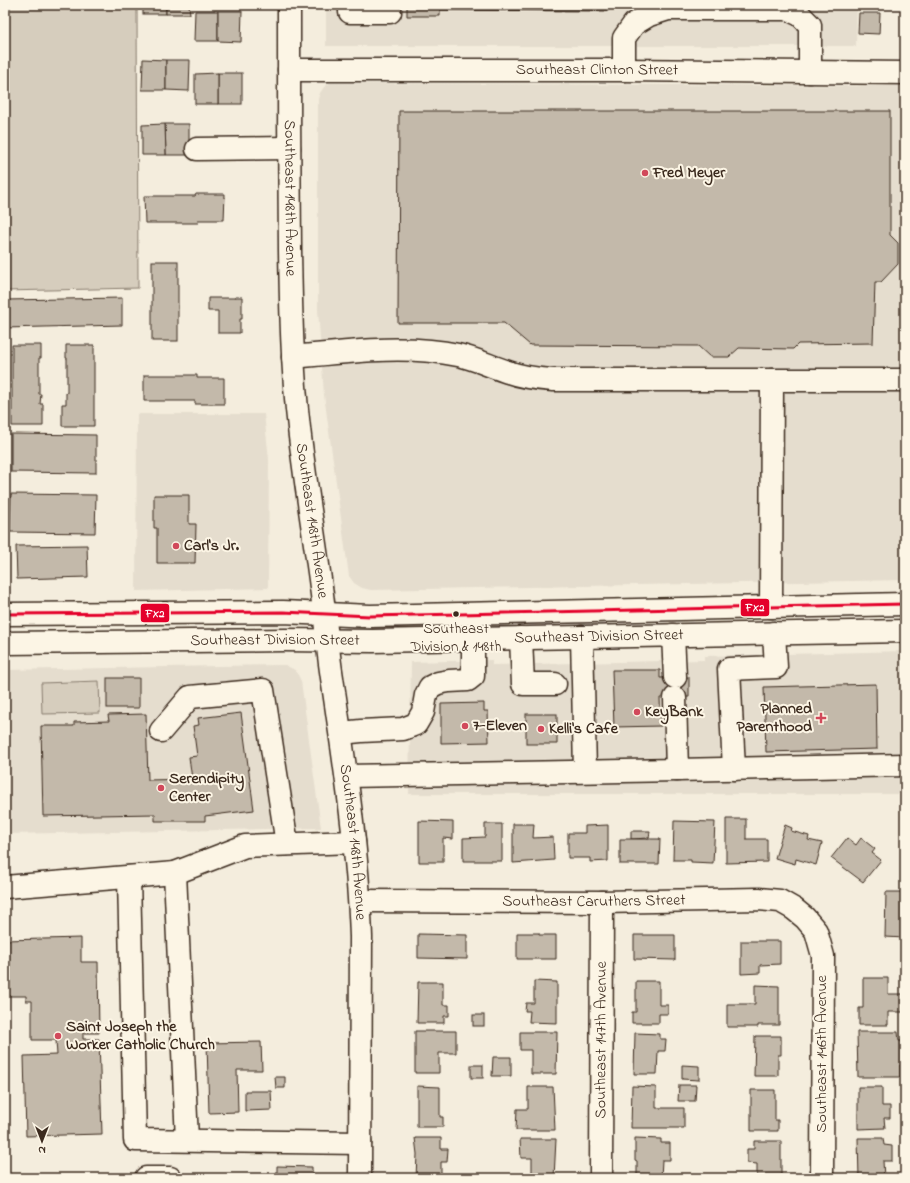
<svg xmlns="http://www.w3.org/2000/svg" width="910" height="1183" viewBox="0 0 910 1183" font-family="'Indie Flower',sans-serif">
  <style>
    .built { fill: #e5ddce }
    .green { fill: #d6cdbd; stroke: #887c6e }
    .building { fill: #c3b9aa; stroke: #3b2a1e }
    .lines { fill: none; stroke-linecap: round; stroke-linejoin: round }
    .minor-casing { stroke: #3b2a1e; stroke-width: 25 }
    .major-casing { stroke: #3b2a1e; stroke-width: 25 }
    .minor { stroke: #fcf5e5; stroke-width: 22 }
    .major { stroke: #fcf5e5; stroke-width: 22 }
    .bus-1-casing { stroke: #fcf5e5; stroke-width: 6 }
    .bus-1 { stroke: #e4002b; stroke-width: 3 }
    .poi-dot { fill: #d1495b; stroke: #fcf5e5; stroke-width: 1.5 }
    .bus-dot { fill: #3b2a1e; stroke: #fcf5e5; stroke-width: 1.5 }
    .labels { text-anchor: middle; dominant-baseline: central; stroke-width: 4; stroke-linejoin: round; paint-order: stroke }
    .bus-label { font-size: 15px; fill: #3b2a1e; stroke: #fcf5e5 }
    .street-label { font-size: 16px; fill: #3b2a1e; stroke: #fcf5e5 }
    .poi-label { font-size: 16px; font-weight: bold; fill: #3b2a1e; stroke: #fcf5e5; text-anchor: start }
    .line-badge { stroke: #fcf5e5; stroke-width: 1.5 }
    .badge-label { font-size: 11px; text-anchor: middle; font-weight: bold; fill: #fff }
  </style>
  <rect width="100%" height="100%" fill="#f4eddd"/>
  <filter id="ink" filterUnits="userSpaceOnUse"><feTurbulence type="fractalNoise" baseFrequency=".025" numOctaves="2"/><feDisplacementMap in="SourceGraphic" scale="8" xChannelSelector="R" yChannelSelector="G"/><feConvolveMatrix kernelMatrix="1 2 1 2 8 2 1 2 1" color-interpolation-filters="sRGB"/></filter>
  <g filter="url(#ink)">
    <g class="built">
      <path d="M326,5h531l-1,41h-530z"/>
      <path d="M330,83l575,3v494l-534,10 -9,-2 -8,-5 -5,-7 -25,-181 -6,-86v-210l2,-6 4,-6z"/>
      <path d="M137,414h127l5,45 -1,129 -132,3z"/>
      <path d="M905,651v143h-496l2,-132 81,-2v5l212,-5v-4z"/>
      <path d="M280,665h5l8,4 3,2 5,10 20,147 -316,6v-164z"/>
    </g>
    <g class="green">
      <path d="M5,5h132l1,283 -133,3z"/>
      <path d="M99,681l1,32 -58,1 -1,-31z"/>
    </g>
    <g class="building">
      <rect x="143" y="5" width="23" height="9"/>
      <path d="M166,5h23l1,9h-24z"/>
      <path d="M407,5h201v6l-168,-1v6h-33z"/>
      <path d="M195,11h23v30h-24z"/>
      <path d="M218,11h24l-1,31 -23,-1z"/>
      <path d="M859,13h21l-1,21 -21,-1z"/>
      <path d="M143,59l23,1v30h-24z"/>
      <path d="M166,60h24l-1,31 -23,-1z"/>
      <rect x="218" y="73" width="24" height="31"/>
      <path d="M218,73v31h-23v-30z"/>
      <path d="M399,111h491v124l8,8v21l-17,18h-6l-2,61 -75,1 -5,5 -54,-1 -10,9h-19l-12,-11 -168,-1 -26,-22h-106z"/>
      <path d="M165,124h24v31h-23z"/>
      <path d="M165,124l1,31h-24v-30z"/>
      <path d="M196,194h29l-1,26h-26v3h-53l-1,-27h51z"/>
      <rect x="152" y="261" width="26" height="80"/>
      <path d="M235,297h7v22h-2v14h-22v-22h-10v-13h27z"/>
      <path d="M122,298v27l-117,3v-28z"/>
      <path d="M12,345h29v13h-2v36h2l-1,10h3v22h-31z"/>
      <path d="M66,345h28v81h-32v-22h4v-11h1v-35h-1z"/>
      <path d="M144,375h53v3h27v26h-29v-3h-51z"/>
      <path d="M11,434l85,1v38l-85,-1z"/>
      <path d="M11,494l85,1 -1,38 -85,-1z"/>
      <path d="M154,495h35v29h7l-1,39h-38v-35h-3z"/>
      <path d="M87,545l1,32 -71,2 -1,-33z"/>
      <path d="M612,670h48v8l29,-1v20l-29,1 1,28 -47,1z"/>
      <rect x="107" y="678" width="32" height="30"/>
      <path d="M876,684l1,65 -111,3 -2,-65z"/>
      <path d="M484,703v8h4l1,31 -48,1v-39z"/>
      <path d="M241,713l13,97 -49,6v5h-50v-7l-112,2 -2,-90h33v-4l35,-1 -1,-6 38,-1 2,66 44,-1 -3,-22 8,-1 -4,-30 6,-1 -1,-7z"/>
      <rect x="526" y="714" width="31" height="30"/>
      <path d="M726,819h20v20h21v23l-41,1z"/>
      <path d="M419,821l34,1v17l-10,-1v24h-24z"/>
      <path d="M674,821l41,1 -2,41 -22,-1v-2h-18z"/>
      <path d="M485,824h17v37h-39v-23l22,-1z"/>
      <path d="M513,824h21l-1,14 20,-1 1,23 -41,3z"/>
      <path d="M608,825v36l-18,1v-4h-22v-25h17v-7z"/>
      <path d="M785,825l7,3 -1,3 18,5 -1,4 14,3 -6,22 -20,-6 -1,5 -20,-6z"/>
      <path d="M631,831h19l-1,7 -18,1z"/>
      <path d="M847,838l9,7 5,-7 14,11 -3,4 9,7 -18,22 -32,-24z"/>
      <path d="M620,839h40l-1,25h-39z"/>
      <path d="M886,892h19v46l-20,-1z"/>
      <path d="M517,933h22v2h17v24h-39z"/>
      <path d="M418,934l49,1v24l-49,-1z"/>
      <path d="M634,935h41v25l-41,-1z"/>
      <path d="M81,938v24h17l1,71h-16v6h16l3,95 -76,2 -2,-80 33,-1 -1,-15h-24v-39h-6v-5h-21v-56z"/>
      <path d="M741,941h39v23l-20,1v8l-19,1z"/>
      <path d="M863,978h25v16h17v18h-17v13h-29v-17h4z"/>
      <path d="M534,981l23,1v41l-28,-1 1,-11h-5l1,-8h8z"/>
      <path d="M636,981h23v24h9v9h-9v9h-27v-11h4z"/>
      <path d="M418,982h25v23h6v11h-5v7h-27z"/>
      <path d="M755,985l24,1v39h-21v2h-31v-23h28z"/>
      <rect x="473" y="1015" width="11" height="11"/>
      <path d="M415,1031h41v22h-17v20h-24z"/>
      <path d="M520,1032h37l-1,42h-25v-24h-11z"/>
      <path d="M857,1032h41l1,9h4v24h-3v12h-42z"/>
      <path d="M635,1033l25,1v5h6l-1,12h-7l-1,23h-23z"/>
      <path d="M755,1036h26v19h-3v21h-24z"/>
      <path d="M261,1042l1,28h-25l1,42 -29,1 -2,-70z"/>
      <path d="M493,1057h18v19h-19z"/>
      <rect x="471" y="1065" width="12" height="13"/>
      <path d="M682,1065l17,1v14l-17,-1z"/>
      <path d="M275,1077h10v11h-9z"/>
      <path d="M679,1085h17l-1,16h-17z"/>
      <path d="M417,1086l23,1v30h3v10h-26z"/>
      <path d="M632,1086l24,1v21h28v20h-53z"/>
      <path d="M528,1087h25l2,43h-39l1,-21h11z"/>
      <path d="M858,1087h24v19h8v12h-6l1,10 -27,1z"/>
      <path d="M751,1090h24v30h3v11h-27z"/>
      <path d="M245,1091h26l1,19 -27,1z"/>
      <path d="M415,1138h26v11h7l-1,13h-6v16h-25l1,-24z"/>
      <path d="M635,1138l26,1v4h9v17h-8l-1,18h-24v-17l-2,-1z"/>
      <path d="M858,1138h25l1,7 8,1v15h-9l1,17h-25z"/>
      <path d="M520,1139h36l-2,39h-22v-20h-11z"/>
      <path d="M754,1141h27v37h-24v-14l-10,-1v-14h7z"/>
      <path d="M277,1166l35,1v11h-35z"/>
    </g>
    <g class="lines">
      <g class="minor-casing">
        <g id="minor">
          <path d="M350,5v7h40v-7"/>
          <path id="s1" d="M289,70h335l281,3"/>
          <path d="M624,70v-32l10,-14 15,-9 19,-6h119l13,6 10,10v47"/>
          <path d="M197,149l92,-1"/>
          <path d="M293,357c53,-5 113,-13 165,-2 16,3 34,12 50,17 14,5 30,7 45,8h352"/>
          <path d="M771,607l1,-227"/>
          <path d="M673,635l2,42"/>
          <path d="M582,637l3,134"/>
          <path d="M521,638l2,46h32"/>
          <path d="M675,698l2,72 228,-5"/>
          <path d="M161,731l29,-34 73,-7 24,154"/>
          <path d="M341,733l20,-2 42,-2 13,-5 7,-12 3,-17 4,-8 8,-4 11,-2 19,-1 5,-4v-37"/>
          <path d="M734,769l-5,-100 47,-2 -2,-34"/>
          <path d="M347,776l330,-6"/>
          <path d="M175,873l12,267"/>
          <path d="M129,877l6,263 225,3"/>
          <path d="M5,887l170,-14 70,-27 109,-4"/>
          <path id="s2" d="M360,901l242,1 157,-3 21,2 14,8 11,9 11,13 7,25 -1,222"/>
          <path d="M146,1178h24"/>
          <path id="s3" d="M601,1178l1,-276"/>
        </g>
      </g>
      <g class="major-casing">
        <g id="major">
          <path id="s4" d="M289,5c0,82 0,163 1,245 1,59 2,119 9,178 6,53 15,106 22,159 4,28 6,56 10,84 13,88 27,177 30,266l-1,241"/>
          <path d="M5,614l278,-2 87,4 535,-12"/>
          <path id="s5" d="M5,643l280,-3 88,1 532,-10"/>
        </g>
      </g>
      <use href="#minor" class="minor"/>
      <use href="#major" class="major"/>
      <g class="bus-1-casing">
        <path id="bus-1" d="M5,614l278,-2 87,4 535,-12"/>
      </g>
      <use href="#bus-1" class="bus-1"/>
    </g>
  </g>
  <g class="poi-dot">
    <circle cx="645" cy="173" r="4"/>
    <circle cx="176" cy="546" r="4"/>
    <circle cx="637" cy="712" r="4"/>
    <path d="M819 712h4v4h4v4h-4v4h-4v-4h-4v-4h4z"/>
    <circle cx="465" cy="726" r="4"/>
    <circle cx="541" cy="729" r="4"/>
    <circle cx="161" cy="788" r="4"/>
    <circle cx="58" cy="1036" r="4"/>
  </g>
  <circle class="bus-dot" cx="456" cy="614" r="3.5"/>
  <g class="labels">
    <g class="bus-label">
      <text x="456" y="629">Southeast<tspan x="456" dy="18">Division &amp; 148th</tspan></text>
    </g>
    <g class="street-label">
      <text stroke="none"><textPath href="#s1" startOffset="308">Southeast Clinton Street</textPath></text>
      <text stroke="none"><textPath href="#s4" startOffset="193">Southeast 148th Avenue</textPath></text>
      <text stroke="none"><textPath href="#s4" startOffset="517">Southeast 148th Avenue</textPath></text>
      <text stroke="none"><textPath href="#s5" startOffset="594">Southeast Division Street</textPath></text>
      <text stroke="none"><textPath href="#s5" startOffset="270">Southeast Division Street</textPath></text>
      <text stroke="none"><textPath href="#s4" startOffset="841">Southeast 148th Avenue</textPath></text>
      <text stroke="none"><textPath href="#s2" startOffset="234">Southeast Caruthers Street</textPath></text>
      <text stroke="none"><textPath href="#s3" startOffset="138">Southeast 147th Avenue</textPath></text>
      <text transform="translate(822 1054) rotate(-90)">Southeast 146th Avenue</text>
    </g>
    <g class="poi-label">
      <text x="653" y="173">Fred Meyer</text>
      <text x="184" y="546">Carl's Jr.</text>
      <text x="812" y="709" text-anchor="end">Planned<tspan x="812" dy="18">Parenthood</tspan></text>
      <text x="645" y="712">KeyBank</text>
      <text x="473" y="726">7-Eleven</text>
      <text x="549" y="729">Kelli's Cafe</text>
      <text x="169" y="779">Serendipity<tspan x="169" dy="18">Center</tspan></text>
      <text x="66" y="1027">Saint Joseph the<tspan x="66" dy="18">Worker Catholic Church</tspan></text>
    </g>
  </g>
  <g class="line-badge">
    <rect x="740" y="598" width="30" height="19" rx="4" fill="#e4002b"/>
    <rect x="140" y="603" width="30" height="20" rx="4" fill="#e4002b"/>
  </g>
  <g class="badge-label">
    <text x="755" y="611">FX2</text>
    <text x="155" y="617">FX2</text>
  </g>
  <rect width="910" height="1183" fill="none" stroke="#fcf5e5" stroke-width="20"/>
  <rect x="10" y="10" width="890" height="1163" fill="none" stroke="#3b2a1e" stroke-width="1.5" filter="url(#ink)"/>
  <g transform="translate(42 1141) rotate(180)" stroke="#fcf5e5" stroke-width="3" paint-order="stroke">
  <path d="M0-3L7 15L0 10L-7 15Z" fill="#3b2a1e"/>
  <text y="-6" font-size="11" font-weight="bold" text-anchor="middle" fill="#3b2a1e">N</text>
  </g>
</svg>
